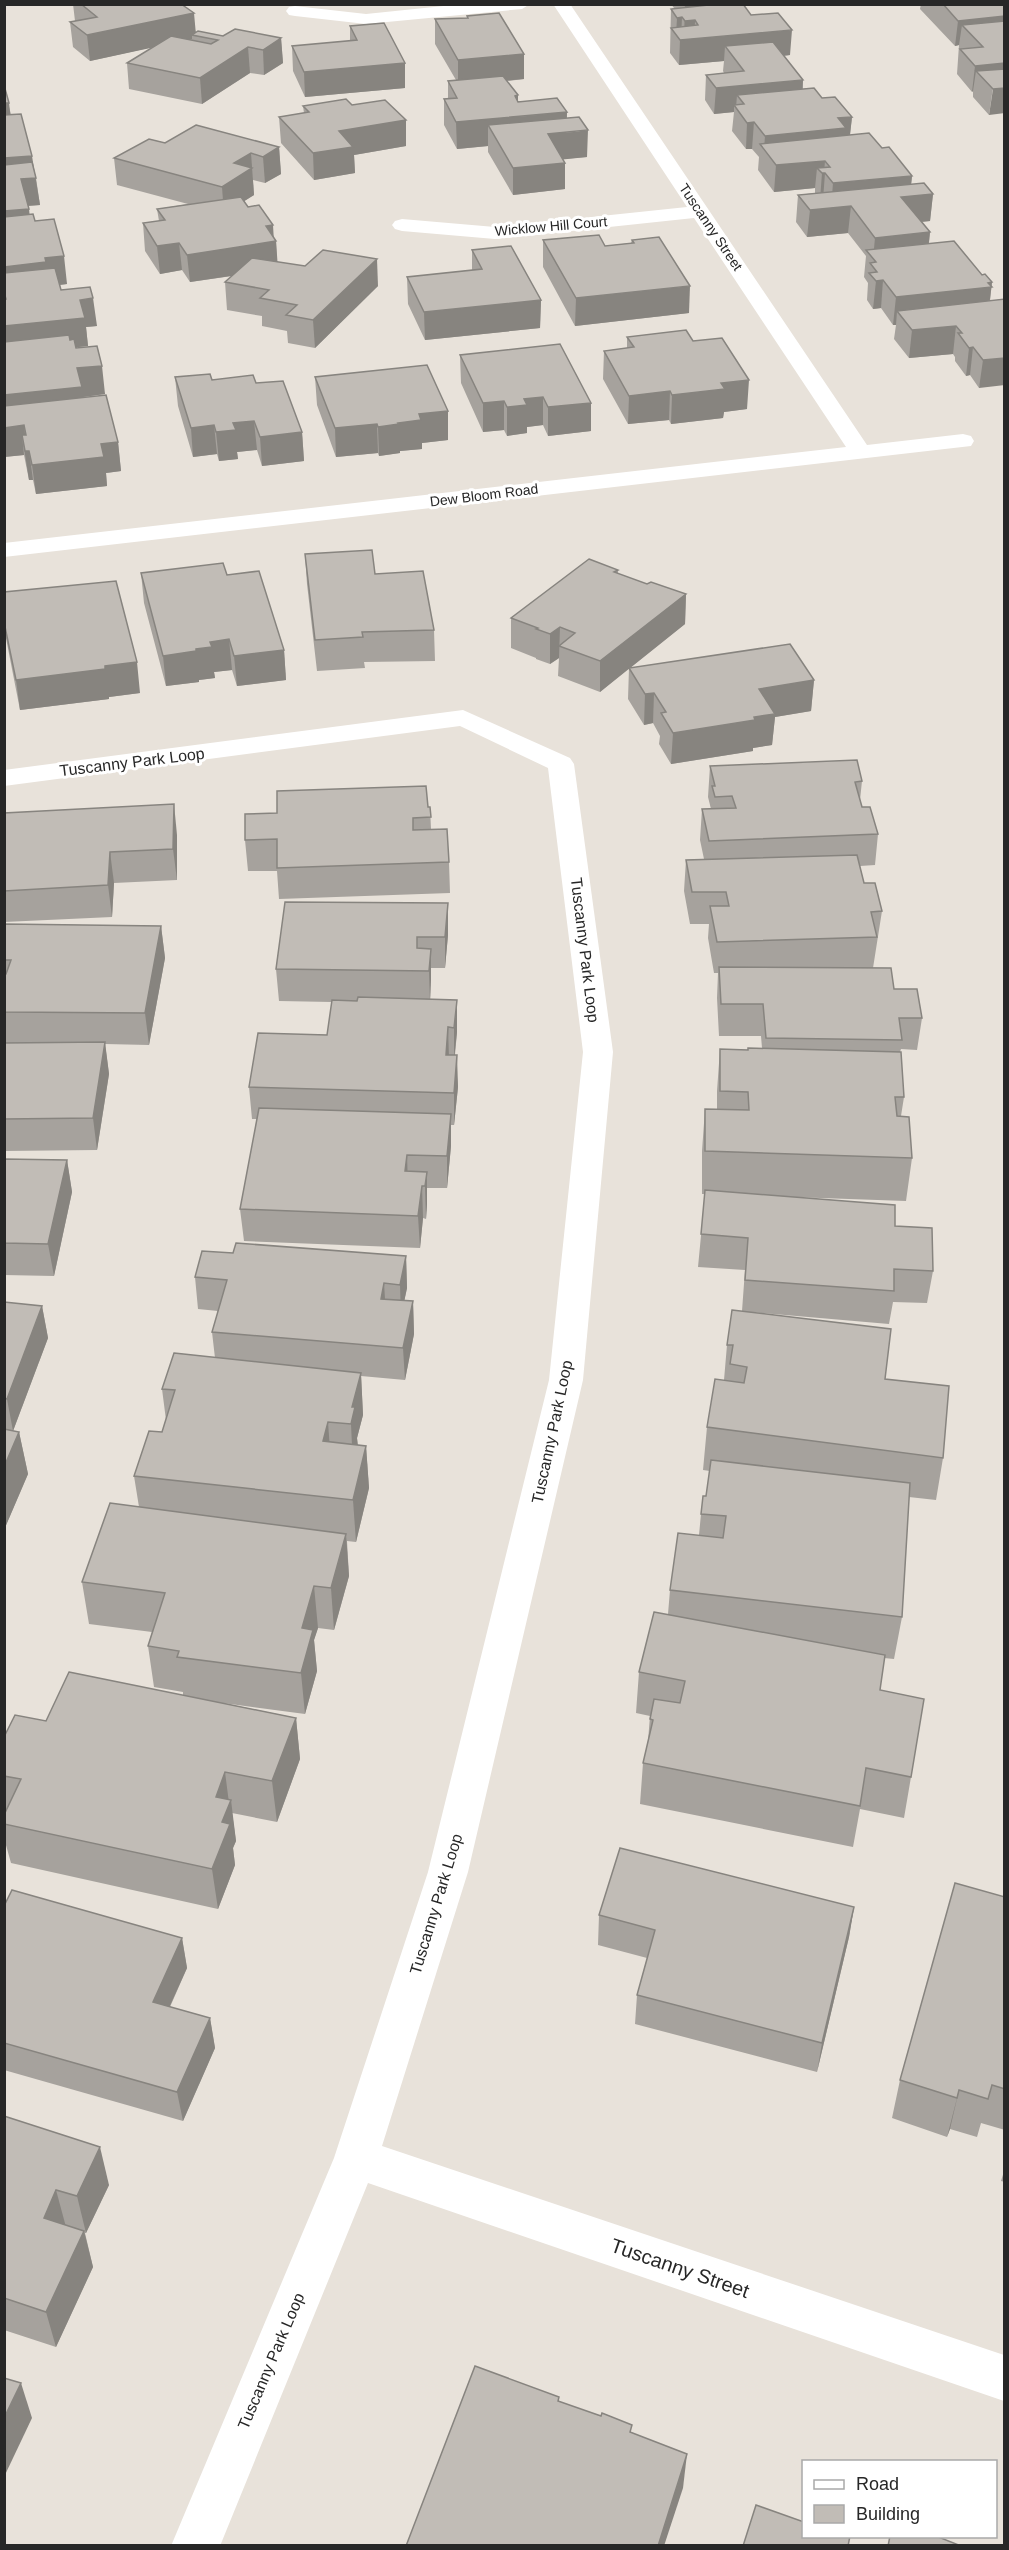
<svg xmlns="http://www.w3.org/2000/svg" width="1009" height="2550" viewBox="0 0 1009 2550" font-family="Arial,sans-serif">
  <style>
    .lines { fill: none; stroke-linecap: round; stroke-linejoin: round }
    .minor { fill: #fff; fill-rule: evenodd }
    .wall { fill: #a6a29d }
    .shaded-wall { fill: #87847f }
    .building { fill: #c1bcb6; stroke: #87847f; stroke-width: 1.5 }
    .labels { text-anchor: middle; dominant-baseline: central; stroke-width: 6; stroke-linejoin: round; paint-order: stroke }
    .far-street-label { font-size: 14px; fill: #272727; stroke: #fff }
    .street-label { font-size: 16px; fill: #272727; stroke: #fff }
    .near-street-label { font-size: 20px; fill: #272727; stroke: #fff }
  </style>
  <rect width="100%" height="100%" fill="#e8e2da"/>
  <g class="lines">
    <g class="minor">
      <path d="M463,4h67l-8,5 -156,15 -71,-8 -6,-1 -3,-4 3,-4 6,-1 71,8z"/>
      <path d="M553,4h17l297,441 96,-11 8,2 3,5 -3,5 -967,111v-14l842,-96 -152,-229 -199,21 -93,-8 -7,-2 -3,-4 3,-4 7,-2 93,8 192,-20z"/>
      <path d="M463,710l107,48 4,6 39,288 -30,328 -115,492 -86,274 622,209v46l-636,-218 -148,363h-49l163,-388 94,-286 121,-492 34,-328 -35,-284 -88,-42 -456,60v-16z"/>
    </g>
  </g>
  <g class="wall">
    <path d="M73,4h108l15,28 27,4 58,2 2,25 -19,12 -14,-2 -48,31 -73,-15 -2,-26 26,-16 -63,14 -17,-14 -3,-25 5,-1z"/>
    <path d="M671,4h72l8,11 39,40 -6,1 19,24v9l19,9 30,19 -2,18 32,13 30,28 -1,8 22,10 -3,27 -9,1 9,10 -1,11 53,32 10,7 -2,19 15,-2 -26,89 -9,-13 -4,1 -11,-15v-4l-2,-3 -44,4 -15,-19 2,-14h-3l-12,-17 -8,1 -6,-9 1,-17 -4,-6 2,-21 -18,-23 -41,4 -11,-15 2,-27 17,-2v-5l-41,4 -16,-22 1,-13 -7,-8h-6l-14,-18 2,-19 -20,2 -9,-14 1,-25 18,-2 -1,-2 1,-10 -45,4 -9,-12 1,-44 3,-1z"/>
    <path d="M921,4h84l-16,111 -16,-18v-6l-1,1 -15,-18 2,-29 -4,1 -35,-37z"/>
    <path d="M467,16l57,38v25l-17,2 11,14v6l49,11v6l20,39 -24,2 2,30 -52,6 -25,-43v-6l-31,3 -13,-24v-26h4v-18l8,-1 -21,-36v-25l32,-1z"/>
    <path d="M350,26l55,37v25l-100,9 -12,-26 -1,-25 58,-5z"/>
    <path d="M4,85l7,30 25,63 4,27 -12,1 1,9 6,6 32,63 -7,1 1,5 36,36 -11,1 2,19 -12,1 29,47 -22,3v1l35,44 3,29 -15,2 1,13 -71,8 -3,-14h-4l-5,-25 -20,2z"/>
    <path d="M352,105l54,15v26l-52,9 1,18 -41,7 -33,-37 -2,-26 25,-4 -1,-7z"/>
    <path d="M165,143l114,4 2,27 -16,9 -12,-3 1,15 -10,6 32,40 1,21 101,24 -63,62 -27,-5 -1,-12 -25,-5v-10l-35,-6 -2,-28 7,-6 -42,6 -8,-12 -22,4 -15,-23 -2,-28 16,-2 -2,-12 31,-5 -71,-19 -3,-27z"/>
    <path d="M543,240l62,6 26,-3 1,-3 57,73 -114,13 -32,-59z"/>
    <path d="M472,250l69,50 -1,28 -115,12 -17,-36 -1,-27 65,-7z"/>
    <path d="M627,337l66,4 54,68 -23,3 -1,6 -52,6 -2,-4 -41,4 -25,-45 1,-28 23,-3z"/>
    <path d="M460,355l131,48v28l-43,5 -5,-11 -16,2v6l-20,3 -3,-6 -21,2 -22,-49z"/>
    <path d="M175,377l81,6 46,49 2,29 -42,5 -5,-16 -20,2 1,7 -19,2 -2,-7 -24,3 -15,-51z"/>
    <path d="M315,377l133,63 -26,3v6l-22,2v2l-21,3 -1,-3 -42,4 -19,-52z"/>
    <path d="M305,554l70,20 59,56 1,31 -71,1 1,6 -48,3 -10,-87z"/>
    <path d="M618,570v4l29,10 39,10 -1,30 -55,44 184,12 -3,31 -36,6 -3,28 -19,3v3l-82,13 -12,-20 1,-8 -7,-13 -9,2 -16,-26 1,-31 -29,24 -42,-16 1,-18 -9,6 -14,-5v-1l-25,-10v-30z"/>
    <path d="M141,573l86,2 57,75 2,30 -49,6 -5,-16 -18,2 1,6 -16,2v2l-33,4 -22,-83z"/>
    <path d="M4,592l136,101 -31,4v2l-89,11 -16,-82z"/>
    <path d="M710,766l152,15 -2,19 2,7 16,27 -3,31 -15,1 4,17 18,28 -9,57 49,50 -5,32 -16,-1 -1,3 4,45 -3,19 11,42 -6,43 -114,-4 103,29 38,45 -6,32 -34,-1 -4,22 -138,-12 134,67 58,79 -7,42 -27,-3 -7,120 -8,42 -10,-1 -4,32 31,87 -7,41 -44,-9 -7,38 -213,-43 3,-41 5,-22 2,-25 -14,-3 3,-41 29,-58 2,-24 29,-55 2,-21 5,-18 4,-25 -7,-1 4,-43 17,-47 3,-35 15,-34 3,-41 -47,-3 7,-73h-3v-43l3,-42h12v-18l3,-42 28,1 14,-2 -1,-12h-42l-2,-38 1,-25h-4l-6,-35 1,-14h-19l-6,-33 2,-31 18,-1 -4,-19 2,-31h9l-3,-12z"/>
    <path d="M430,807l1,22 18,33 1,31 -171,6 -2,-28h-29l-3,-31 32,-27z"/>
    <path d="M4,813l173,22v45l-63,3 -2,34 -108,5z"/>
    <path d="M448,903v32l-3,33h-14l-1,32 27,32 -2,23 3,32 -4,38h-3v21l-4,42h-20v16l-1,15 -3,-1 -3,30 -176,-7 -4,-32 17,-90h-5l-3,-32 78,-52 5,-33 -53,-1 -3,-32z"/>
    <path d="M4,924l157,2 4,32 -16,87 -44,-1 4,30 -12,76 -93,1z"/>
    <path d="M4,1159l63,1 5,32 -18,84 -50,-1z"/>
    <path d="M233,1253l173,3 1,32 -3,13h9l1,33 -9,46 -44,-4 2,39 -6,23 1,7 8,1 3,42 -13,54 -9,-1 2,35 -15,54 -16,-2 -4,12 3,31 -12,43 -82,-11 73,15 4,41 -23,63 -45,-9 4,28 -3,7 2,17 -17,44 -207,-46 -7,-25v-101l42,-16 137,-26v-3l-29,-5 -6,-41 4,-14 -63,-8 -7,-42 57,-75 -5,-31 28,-44 4,-12 -4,-31 53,-31 -3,-26 6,-21 -20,-2 -3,-32z"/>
    <path d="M4,1302l38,4 6,32 -35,93 6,1 9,42 -24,56z"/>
    <path d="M1005,1897v233l-24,-7 -4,14 -27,-8 -3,8 -55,-19 8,-38z"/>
    <path d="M4,1906l178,32 5,30 -17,39 40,11 5,30 -32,73 -179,-51z"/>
    <path d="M854,1907l-5,30 -32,135 -182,-48 2,-29 10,-37 -49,-13 1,-30z"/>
    <path d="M4,2116l105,69 -23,48h-1l8,34 -37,80 -52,-17z"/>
    <path d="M1005,2168v14l-4,-1z"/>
  </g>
  <g class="shaded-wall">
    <path d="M685,4h47l-1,15 -36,3 -1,17 98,-9 -2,25 -55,5 -10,-14 -1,15 -45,4 1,-25 -4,-5 1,-17 5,-1 -1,23 3,-1z"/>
    <path d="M194,13l2,22h-4v4l-102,22 -3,-26z"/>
    <path d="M1005,16v25l-43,-16 -3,20 -4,1 3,-25z"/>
    <path d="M281,38l2,25 -19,12 -1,-25z"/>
    <path d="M248,47l2,26 -48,31 -2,-26z"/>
    <path d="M524,54v25l-66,6v-25z"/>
    <path d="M405,63v25l-100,9 -1,-25z"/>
    <path d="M1005,63v50l-16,2 4,-26 -17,-18 -3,20 -1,1 3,-26z"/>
    <path d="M803,80l-2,25 -64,-10 -1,13 -2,-3v7l-20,2 2,-26z"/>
    <path d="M518,95v22l49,-5 -1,21 22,-3 -1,27 -39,4 -60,-36v21l-31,3 -1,-27 59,-26z"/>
    <path d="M4,103h5l3,26h-8z"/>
    <path d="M852,117l-3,26 -85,6 1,-13 73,-18z"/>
    <path d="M406,120v26l-52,9 1,18 -41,7 -1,-27 26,-22z"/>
    <path d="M754,122l-2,27h-6l1,-26z"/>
    <path d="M279,147l2,27 -16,9 -2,-26z"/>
    <path d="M251,153l3,42 -30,19 -2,-27 12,-24z"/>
    <path d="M32,156l8,49 -15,1 -21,-21v-27z"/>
    <path d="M825,161l-1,12h1l-2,27h-3l2,-27 -5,-5 -2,20 -41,4 2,-27z"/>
    <path d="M565,163v26l-52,6v-27z"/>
    <path d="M912,176l-2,20 23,-2 -3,27 -32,3 -47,-18 -3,27 -41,4 3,-27 21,-2 2,-25z"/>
    <path d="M29,209l3,27 -28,3v-28z"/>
    <path d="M273,225l1,17 2,-1 2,28 -88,13 -3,-27 79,-29z"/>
    <path d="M930,232l-3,27 -51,3 -3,-3 2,-21z"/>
    <path d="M179,243l3,27 -22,4 -3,-28z"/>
    <path d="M64,256l3,28 -18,2 -44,8 3,25h-4v-52l41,-9z"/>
    <path d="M377,259l1,27 -63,62 -2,-28z"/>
    <path d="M883,280l-2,28 -8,1 3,-28z"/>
    <path d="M992,282l-4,33 -91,-4 -1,14h-3l3,-28z"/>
    <path d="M690,286l-1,27 -114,13 1,-28z"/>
    <path d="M93,298l4,28 -11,1 2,19 -84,9v-29l76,-26z"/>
    <path d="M541,300l-1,28 -115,12 -1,-28z"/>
    <path d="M956,326l-3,28 -44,4 3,-28z"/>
    <path d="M973,347l-3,28 -4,1 3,-28z"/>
    <path d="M1005,358v27l-26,3 4,-28z"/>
    <path d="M102,366l3,28 -22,3 2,18 -81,9v-29l73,-27z"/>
    <path d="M749,380l-2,29 -23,3 -1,6 -52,6 1,-29 49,-12z"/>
    <path d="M670,391l-1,29 -41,4 1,-28z"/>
    <path d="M543,397v28l-16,2v6l-20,3v-29l17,-8z"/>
    <path d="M504,401v29l-21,2v-29z"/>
    <path d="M591,403v28l-43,5v-29z"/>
    <path d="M448,411v29l-26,3v6l-22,2v2l-21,3 -1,-29 20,-4 21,-9z"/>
    <path d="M254,421l3,29 -20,2 1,7 -19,2 -3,-29 17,-9z"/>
    <path d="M377,424l1,29 -42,4 -1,-29z"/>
    <path d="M24,425l3,26h2l4,29h-4l-7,-45 2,20 -20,2v-29z"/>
    <path d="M214,425l3,29 -24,3 -2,-29z"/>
    <path d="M302,432l2,29 -42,5 -2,-29z"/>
    <path d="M118,442l3,29 -15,2 1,13 -71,8 -4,-29 69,-21z"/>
    <path d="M686,594l-1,30 -85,68v-31z"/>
    <path d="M560,627l-1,31 -9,6v-30z"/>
    <path d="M229,639l3,31 -18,2 1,6 -16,2v2l-33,4 -3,-30 33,-7 14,-7z"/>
    <path d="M284,650l2,30 -49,6 -3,-30z"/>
    <path d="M137,662l3,31 -31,4v2l-89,11 -4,-30 89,-14z"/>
    <path d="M814,680l-3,31 -36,6 -3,28 -19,3v3l-82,13 2,-31 86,-44z"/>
    <path d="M654,693l-1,30 -9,2 1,-31z"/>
    <path d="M174,804l3,31v45l-4,-31z"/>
    <path d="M110,852l4,31 -2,34 -4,-32z"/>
    <path d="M448,903v32l-3,33v-31z"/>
    <path d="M161,926l4,32 -16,87 -4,-32z"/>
    <path d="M431,949v31l-1,23 -1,-32z"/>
    <path d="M457,1000v32l-3,28v-32z"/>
    <path d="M448,1027l1,32 -3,-4z"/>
    <path d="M105,1042l4,32 -12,76 -4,-32z"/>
    <path d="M457,1055l1,32 -4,38v-32z"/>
    <path d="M451,1114v32l-4,42v-32z"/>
    <path d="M407,1155l1,32 -3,-16z"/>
    <path d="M67,1160l5,32 -18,84 -6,-32z"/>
    <path d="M427,1172v32l-1,15 -1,-33z"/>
    <path d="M422,1186l1,32 -3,30 -2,-32z"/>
    <path d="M406,1256l1,32 -6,29 -1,-32z"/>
    <path d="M384,1283l2,33 -5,-17z"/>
    <path d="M413,1301l1,33 -9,46 -2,-32z"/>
    <path d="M42,1306l6,32 -35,93 -6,-32z"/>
    <path d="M361,1373l2,42 -6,23 1,11 -5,18 -2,-43 1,-17z"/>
    <path d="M328,1422l3,42 -8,-23z"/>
    <path d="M19,1432l9,42 -24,56v-63z"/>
    <path d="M366,1446l3,42 -13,54 -3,-42z"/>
    <path d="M346,1534l3,42 -15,54 -3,-42z"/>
    <path d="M314,1586l4,42 -4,12 3,31 -12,43 -4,-41 1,-45z"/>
    <path d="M296,1718l4,41 -23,63 -5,-41z"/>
    <path d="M225,1772l4,31 2,-3 5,41 -3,7 2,17 -17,44 -6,-40 4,-72z"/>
    <path d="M854,1907l-5,30 -32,135 5,-29z"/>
    <path d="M182,1938l5,30 -29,64 -5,-30z"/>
    <path d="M210,2018l5,30 -32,73 -6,-29z"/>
    <path d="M959,2090l-9,39 -3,8 10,-39z"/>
    <path d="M100,2147l9,38 -23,48 -9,-37z"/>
    <path d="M56,2190l10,37 -22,-9z"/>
    <path d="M84,2231l9,36 -37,80 -10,-35z"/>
    <path d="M21,2383l11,35 -28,59v-59z"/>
    <path d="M687,2454l-4,34 -19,58h-6z"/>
  </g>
  <g class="building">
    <path d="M81,4h100l13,9 -107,22 -17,-13 27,-5z"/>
    <path d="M718,4h25l8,11 27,-2 14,17 -112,10 -9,-12 27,-3 -3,-5 -10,1 -3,-4 -5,1 -6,-9z"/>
    <path d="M943,4h62v12l-47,5z"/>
    <path d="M499,13l25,41 -66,6 -23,-41 33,-1 -1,-2z"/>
    <path d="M1005,21v42l-30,3 -15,-17 23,-2 -21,-22z"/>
    <path d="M384,23l21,40 -101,9 -12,-26 65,-6 -7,-14z"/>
    <path d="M235,29l46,9 -18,12 -15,-3 -48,31 -73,-15 44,-27 40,8 7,-4 -26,-5 6,-4 25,5z"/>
    <path d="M773,42l30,38 -87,8 -10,-13 38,-4 -19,-25z"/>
    <path d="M1005,69v19l-12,1 -17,-18z"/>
    <path d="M503,76l15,19 -3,1 3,6 39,-4 10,14 -111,10 -12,-23 13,-1 -9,-17z"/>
    <path d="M4,85l5,18h-5z"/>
    <path d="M814,88l8,10 13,-1 17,20 -14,1 8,10 -81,8 -11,-14 -7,1 -13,-18 10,-1 -7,-9z"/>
    <path d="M346,99l6,6 33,-5 21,20 -67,11 14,16 -40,6 -34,-36 30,-5 -6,-6z"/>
    <path d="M21,114l11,42 -28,2v-43z"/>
    <path d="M579,117l9,13 -40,4 17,29 -52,5 -25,-43z"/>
    <path d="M196,125l83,22 -16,10 -12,-4 -17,10 18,5 -30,19 -108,-29 35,-19 16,4z"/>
    <path d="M869,133l13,15 7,-1 23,29 -79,7 -8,-10h-3l-5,-5 13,-1 -5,-6 -49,4 -16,-21z"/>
    <path d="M32,162l4,16 -15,1 8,30 -25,2v-46z"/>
    <path d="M924,183l9,11 -32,3 29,35 -55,6 -24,-32 -41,4 -12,-15z"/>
    <path d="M241,197l7,10 11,-2 14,20 -7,1 10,15 -89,14 -8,-12 -22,3 -14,-23 22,-3 -8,-11z"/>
    <path d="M33,214l2,7 19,-2 10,37 -19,2 1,4 -42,5v-50z"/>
    <path d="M599,235l6,11 29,-3 -2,-3 27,-3 31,49 -114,12 -33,-58z"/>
    <path d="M954,241l28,34 3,-1 7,8 -4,1 4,4 -96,10 -13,-17 -7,1 -7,-8 8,-1 -7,-9 6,-1 -10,-12z"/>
    <path d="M511,246l30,54 -117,12 -17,-35 75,-8 -10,-19z"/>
    <path d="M323,250l54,9 -64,61 -27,-5 11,-10 -37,-7 9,-8 -44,-8 27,-24 53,8z"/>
    <path d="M55,268l6,22 29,-3 3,11 -13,2 5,18 -81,8v-27h2l-2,-7v-19z"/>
    <path d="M1005,299v59l-22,2 -10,-13 -4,1 -11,-15h4l-6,-7 -44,4 -15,-19z"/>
    <path d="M686,330l7,11 29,-3 27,42 -28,3 4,6 -53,6 -2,-4 -41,5 -25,-45 30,-4 -7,-10z"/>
    <path d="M69,335l1,5 4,-1 2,9 21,-2 5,20 -25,2 5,19 -78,8v-53z"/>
    <path d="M560,344l31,59 -43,4 -5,-10 -19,2 3,6 -20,2 -3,-6 -21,2 -23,-48z"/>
    <path d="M427,365l21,46 -29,3 2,6 -23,3 1,1 -21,3 -1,-3 -42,4 -20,-51z"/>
    <path d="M210,374l2,6 41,-5 3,8 27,-2 19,51 -42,5 -6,-16 -21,2 3,7 -20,2 -2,-7 -23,3 -16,-51z"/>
    <path d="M106,395l12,47 -17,2 3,13 -72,8 -3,-14h-4l-3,-16h4l-2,-10 -20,3v-22z"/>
    <path d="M372,550l3,24 48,-3 11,59 -72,2 1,5 -48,3 -10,-86z"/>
    <path d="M589,559l29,11 -4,2 33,12 4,-2 35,12 -86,67 -41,-15 16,-13 -15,-6 -10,7 -14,-5 2,-1 -27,-10z"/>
    <path d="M223,563l4,12 32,-4 25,79 -50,6 -5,-17 -19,3 2,5 -16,2v2l-33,5 -22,-83z"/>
    <path d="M116,581l21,81 -32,4v3l-89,11 -12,-58v-30z"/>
    <path d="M790,644l24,36 -55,9 16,25 -21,3 1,3 -82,13 -12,-20 5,-1 -12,-19 -9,1 -16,-26z"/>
    <path d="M857,760l5,21 -7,1 7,25h8l8,27 -169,7 -7,-32 34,-1 -4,-12 -17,1 -3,-11h3l-5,-20z"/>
    <path d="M426,786l2,21h2l1,10 -18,1v12l34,-1 2,33 -172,6v-29l-32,1v-26l32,-1v-22z"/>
    <path d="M174,804l-1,45 -63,3 -2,33 -104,6v-78z"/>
    <path d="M857,855l7,28h11l7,28 -11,1 6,25 -160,5 -7,-36h19l-3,-14h-34l-6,-32z"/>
    <path d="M285,902l163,1 -3,34h-28v11l14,1 -2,22 -153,-2z"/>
    <path d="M4,924l157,2 -16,87 -141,-1v-38h2l5,-14h-7z"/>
    <path d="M719,967l172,1 3,21h23l5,29h-23l3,22 -136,-2 -3,-34h-42z"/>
    <path d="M358,997l99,3 -3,28 -6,-1 -2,28h11l-3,38 -205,-6 9,-54 69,2 5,-35 25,1z"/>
    <path d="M105,1042l-12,76 -89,1v-76z"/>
    <path d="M748,1048l153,4 3,45h-9l2,19 12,1 3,41 -207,-7v-42l44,1 -1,-18 -28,-1v-42l28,1z"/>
    <path d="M259,1108l192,6 -4,42 -40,-1 -2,16 22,1 -2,14h-3l-4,30 -178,-7z"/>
    <path d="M4,1159l63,1 -19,84 -44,-1z"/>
    <path d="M705,1190l190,15v21l37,2 1,43 -39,-2v22l-149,-11 3,-42 -47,-4z"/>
    <path d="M236,1243l170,13 -6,29 -16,-2 -3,16 32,2 -10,47 -191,-16 15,-52 -32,-3 7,-26 31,2z"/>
    <path d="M4,1302l38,4 -35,93 -3,-1z"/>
    <path d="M732,1310l159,19 -6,50 64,7 -6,72 -236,-31 8,-48 29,4 3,-16 -17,-3 3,-19h-6z"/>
    <path d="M174,1353l187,20 -9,34h3l-4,17 -23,-2 -5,19 43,5 -13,54 -219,-24 15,-45 13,1 13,-42 -13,-1z"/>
    <path d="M4,1429l15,3 -15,35z"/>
    <path d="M711,1460l199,23 -8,134 -232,-27 8,-57 45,5 3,-22 -25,-2 2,-18h3z"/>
    <path d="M110,1503l236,31 -15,54 -17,-2 -12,42 11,2 -12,43 -124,-16 2,-6 -31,-5 17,-53 -83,-11z"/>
    <path d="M654,1612l231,43 -5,35 44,9 -13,78 -45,-9 -6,38 -217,-43 10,-43 -3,-1 4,-20 26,4 5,-22 -46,-9z"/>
    <path d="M69,1672l227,46 -24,63 -47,-9 -9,25 15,3 -9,22 8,2 -18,45 -208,-45v-9l17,-36 -17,-3v-39l11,-22 31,6z"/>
    <path d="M620,1848l234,59 -32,136 -185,-48 18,-65 -56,-15z"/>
    <path d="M955,1883l50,14v192l-13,-4 -4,14 -29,-9 -2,8 -57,-18z"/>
    <path d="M12,1890l170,48 -29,64 57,16 -33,74 -173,-49v-137z"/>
    <path d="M4,2116l96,31 -23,49 -21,-6 -12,28 40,13 -38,81 -42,-14z"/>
    <path d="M475,2366l84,31 -1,4 43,15 1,-3 30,12 -2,7 57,22 -29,92h-252z"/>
    <path d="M4,2378l17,5 -17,35z"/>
    <path d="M756,2505l48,17v14h46l-2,10h-105z"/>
    <path d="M890,2536h46l25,10h-73z"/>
  </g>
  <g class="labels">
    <g class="far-street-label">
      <text transform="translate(551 226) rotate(-5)">Wicklow Hill Court</text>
      <text transform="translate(711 227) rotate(56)">Tuscanny Street</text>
      <text transform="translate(484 495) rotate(-7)">Dew Bloom Road</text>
    </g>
    <g class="street-label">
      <text transform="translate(132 762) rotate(-7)">Tuscanny Park Loop</text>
      <text transform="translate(585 950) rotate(83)">Tuscanny Park Loop</text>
      <text transform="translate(552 1432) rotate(-78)">Tuscanny Park Loop</text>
      <text transform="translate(436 1904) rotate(-73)">Tuscanny Park Loop</text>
      <text transform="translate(271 2361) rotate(-67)">Tuscanny Park Loop</text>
    </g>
    <g class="near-street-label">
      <text transform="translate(680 2268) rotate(19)">Tuscanny Street</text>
    </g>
  </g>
  <rect width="1009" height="2550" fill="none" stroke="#272727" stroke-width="12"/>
  <rect x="802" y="2460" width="195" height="78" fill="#ffffff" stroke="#a9a9a9" stroke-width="1.5"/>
  <rect x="814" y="2480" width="30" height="9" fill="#ffffff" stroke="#a9a9a9" stroke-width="1.5"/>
  <text x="856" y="2490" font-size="18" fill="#272727">Road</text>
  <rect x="814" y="2505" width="30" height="18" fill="#c1bcb6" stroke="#a9a9a9" stroke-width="1.5"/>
  <text x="856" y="2520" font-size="18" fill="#272727">Building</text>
</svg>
